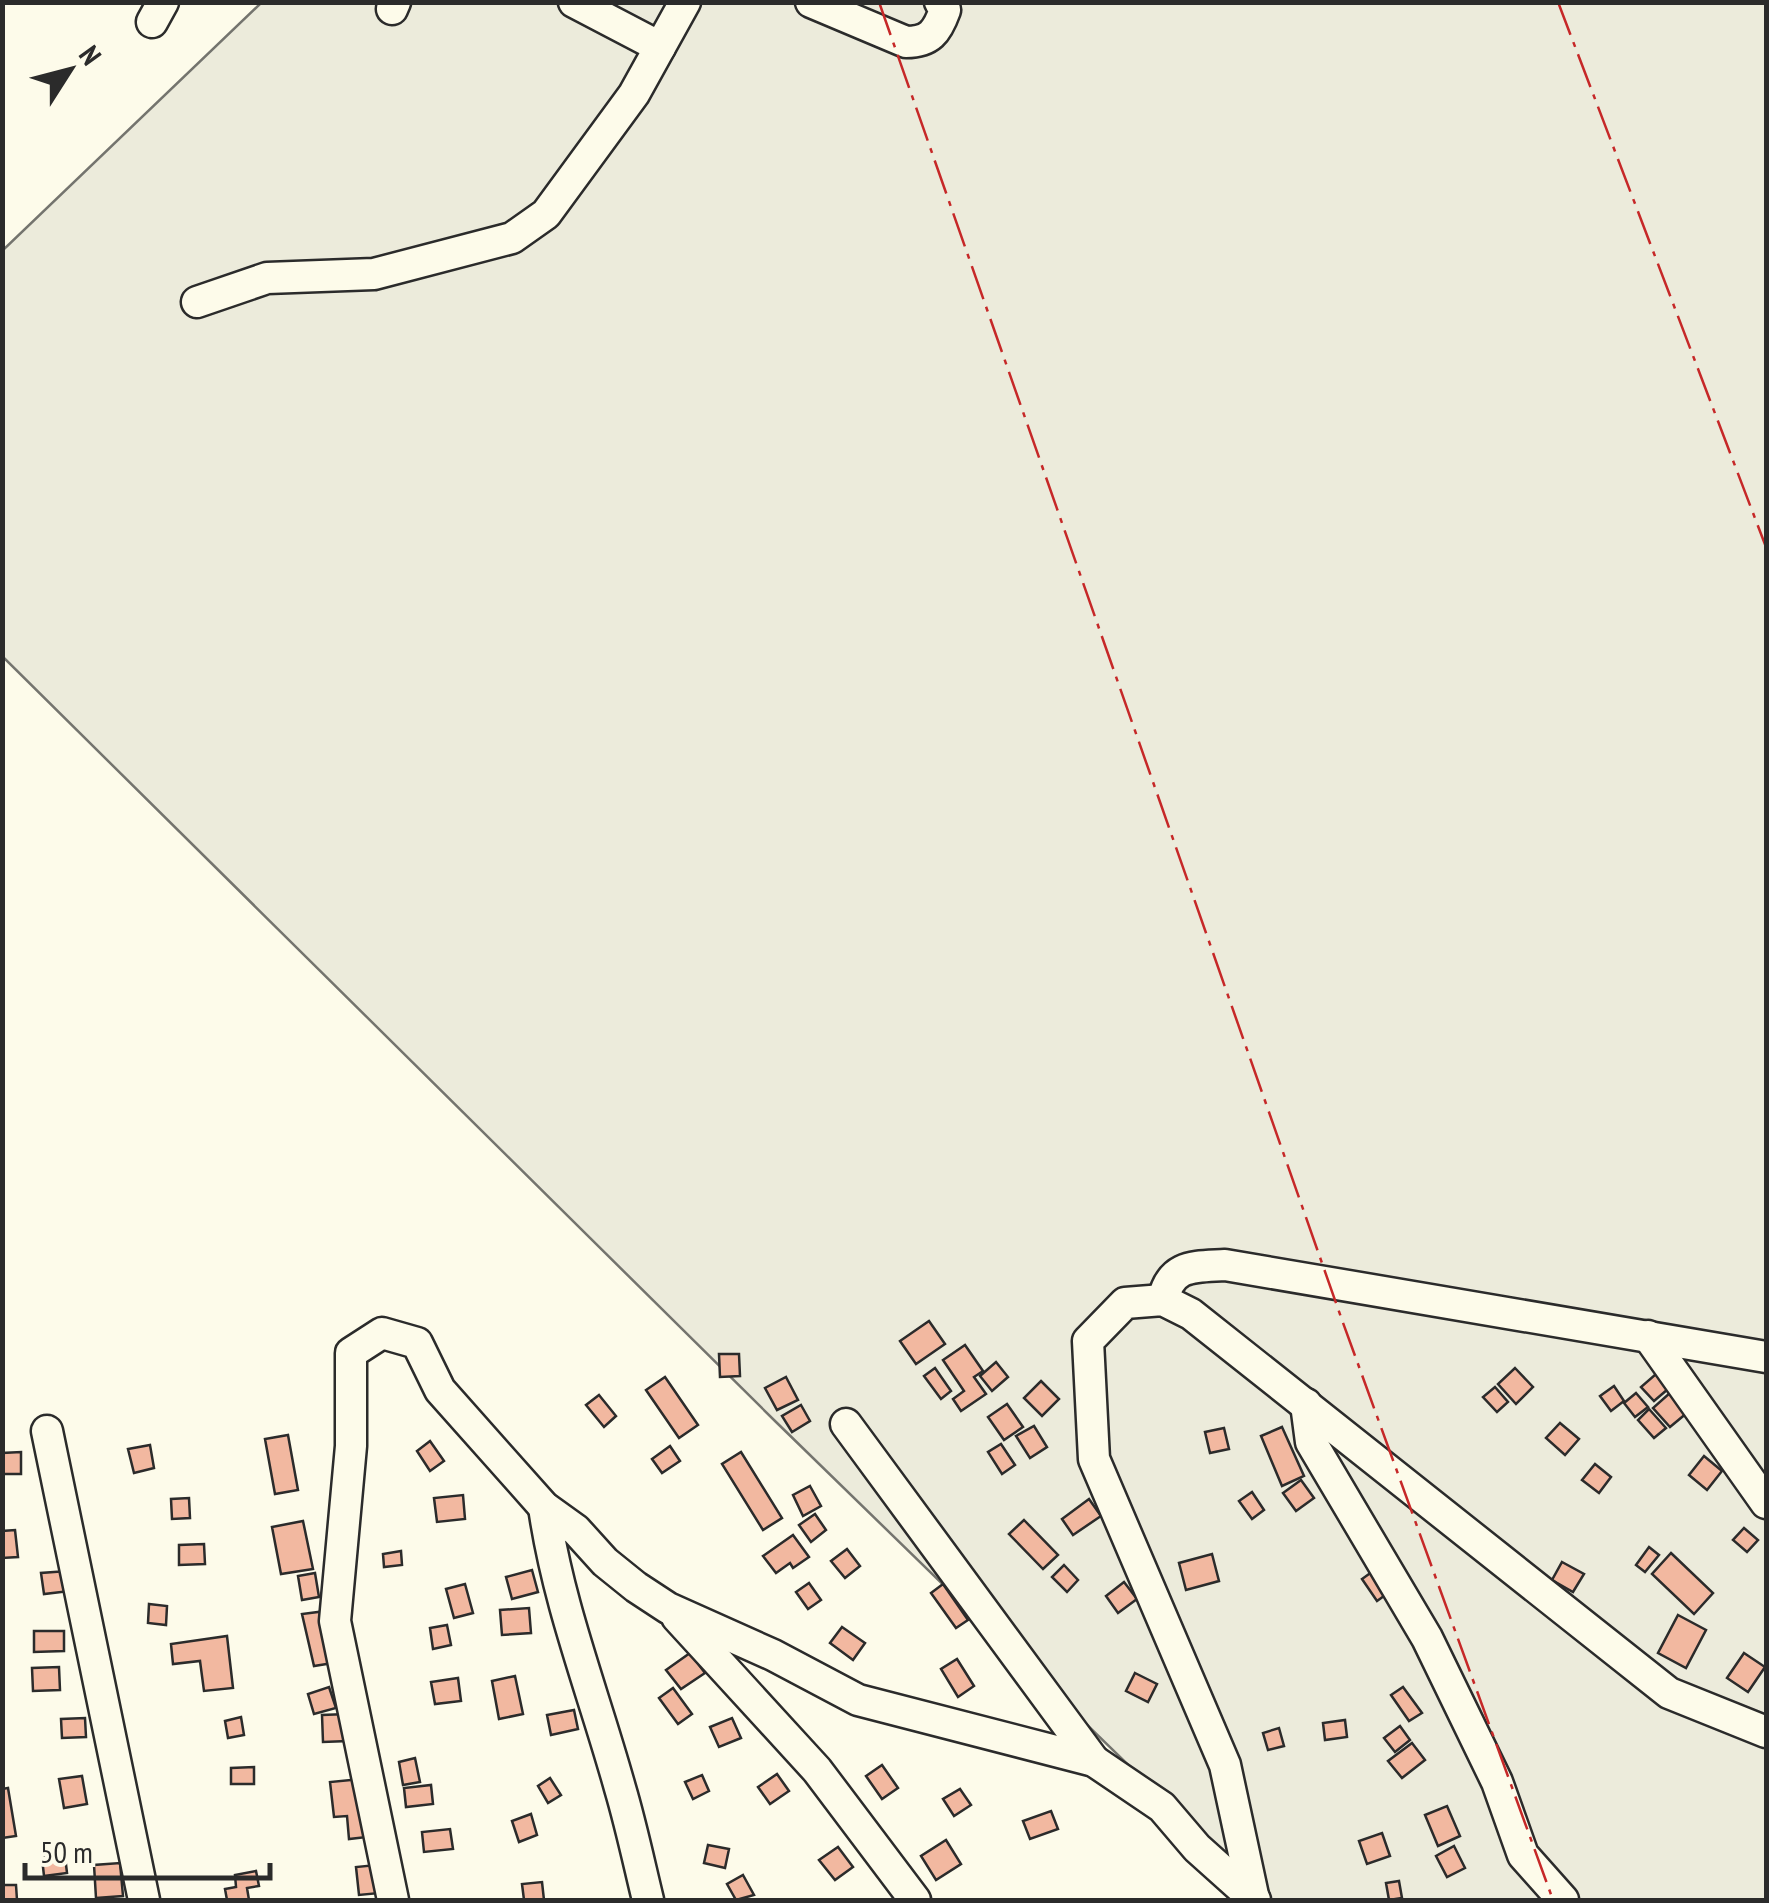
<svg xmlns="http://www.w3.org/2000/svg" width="1769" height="1903" viewBox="0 0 1769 1903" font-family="'PT Sans Narrow',sans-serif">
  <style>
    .green { fill: #ecebdb; stroke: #74746e; stroke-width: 2.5 }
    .building { fill: #f2b8a0; stroke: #2b2b2b; stroke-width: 2.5 }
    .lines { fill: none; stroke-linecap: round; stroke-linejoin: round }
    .minor-casing { stroke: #2b2b2b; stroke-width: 35 }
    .minor { stroke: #fdfbea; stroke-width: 30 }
    .power { stroke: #c62828; stroke-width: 2.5; stroke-dasharray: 35 8 5 8; stroke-linecap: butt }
  </style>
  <rect width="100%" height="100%" fill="#fdfbea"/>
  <path class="green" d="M261,3h1505v1897h-499l-492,-479 -772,-764v-407z"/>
  <g class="building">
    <path d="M929,1321l16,23 -29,20 -16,-23z"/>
    <path d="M965,1345l18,26 -9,6 12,17 -25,17 -8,-12 11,-8 -21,-31z"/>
    <path d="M719,1354h20l1,22 -20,1z"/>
    <path d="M996,1362l12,15 -16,14 -12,-15z"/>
    <path d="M935,1368l16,23 -10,8 -17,-23z"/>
    <path d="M1515,1368l18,19 -17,17 -18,-20z"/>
    <path d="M1656,1374l12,15 -14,12 -13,-14z"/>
    <path d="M665,1377l33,48 -19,13 -33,-48z"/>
    <path d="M786,1377l12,23 -21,10 -12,-22z"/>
    <path d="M1041,1381l18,18 -17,17 -18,-18z"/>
    <path d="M1614,1386l10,15 -13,10 -11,-15z"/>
    <path d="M1495,1387l13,15 -11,10 -14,-15z"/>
    <path d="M1671,1392l17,20 -18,15 -17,-19z"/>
    <path d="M1636,1393l12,14 -13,10 -11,-14z"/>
    <path d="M599,1395l17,21 -12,11 -18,-22z"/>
    <path d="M1007,1404l16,23 -19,13 -16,-23z"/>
    <path d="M801,1405l9,16 -18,11 -10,-16z"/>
    <path d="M1649,1409l17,19 -12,10 -16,-18z"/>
    <path d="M1560,1423l19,16 -14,16 -19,-17z"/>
    <path d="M1034,1426l13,21 -17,11 -14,-22z"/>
    <path d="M1282,1427l22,49 -22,10 -21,-50z"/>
    <path d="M1224,1428l5,21 -19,4 -5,-21z"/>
    <path d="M288,1435l10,55 -23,4 -10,-55z"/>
    <path d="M430,1441l14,20 -14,10 -13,-20z"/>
    <path d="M1001,1444l14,21 -13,9 -14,-22z"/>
    <path d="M150,1445l4,23 -20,5 -6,-24z"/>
    <path d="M670,1446l10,15 -18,12 -10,-14z"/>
    <path d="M21,1452v22h-19v-21z"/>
    <path d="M741,1452l41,66 -19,12 -41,-66z"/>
    <path d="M1704,1456l18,15 -15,19 -18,-15z"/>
    <path d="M1595,1464l16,13 -12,16 -17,-13z"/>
    <path d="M1301,1480l13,18 -18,13 -13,-18z"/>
    <path d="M810,1486l11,20 -18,10 -10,-21z"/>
    <path d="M1252,1492l12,18 -12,9 -13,-18z"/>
    <path d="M463,1495l2,24 -28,3 -3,-24z"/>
    <path d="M189,1498l1,20 -18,1 -1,-20z"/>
    <path d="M1089,1499l12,17 -28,19 -11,-16z"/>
    <path d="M815,1514l11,16 -15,12 -12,-17z"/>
    <path d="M1024,1520l34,35 -15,14 -34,-35z"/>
    <path d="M303,1521l10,48 -32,5 -9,-47z"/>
    <path d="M1744,1528l14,12 -11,12 -14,-12z"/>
    <path d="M15,1530l3,27 -16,1v-27z"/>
    <path d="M793,1535l16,22 -16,11 -3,-5 -14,10 -13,-17z"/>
    <path d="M204,1544l1,20 -26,1v-20z"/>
    <path d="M1649,1547l10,8 -14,17 -9,-7z"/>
    <path d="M847,1549l13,17 -15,12 -14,-17z"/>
    <path d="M401,1551l1,14 -18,2 -1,-13z"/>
    <path d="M1671,1553l42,40 -19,21 -42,-40z"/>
    <path d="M1212,1554l7,27 -33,9 -7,-27z"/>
    <path d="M1562,1562l22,12 -11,18 -21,-12z"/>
    <path d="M1064,1565l14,15 -11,12 -15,-15z"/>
    <path d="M1376,1569l15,22 -14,10 -15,-22z"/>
    <path d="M532,1570l6,22 -26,7 -6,-22z"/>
    <path d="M67,1571l3,20 -26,3 -3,-21z"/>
    <path d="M315,1573l4,24 -17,3 -4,-24z"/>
    <path d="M1124,1582l13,17 -19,14 -12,-17z"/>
    <path d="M809,1583l12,17 -13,9 -12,-17z"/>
    <path d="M465,1584l8,29 -19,5 -8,-29z"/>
    <path d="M943,1584l25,36 -12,8 -25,-35z"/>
    <path d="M149,1604l18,2 -1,19 -18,-2z"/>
    <path d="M529,1608l2,25 -29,2 -2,-25z"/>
    <path d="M326,1611l7,52 -19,3 -12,-52z"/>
    <path d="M1678,1615l28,15 -20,38 -28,-15z"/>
    <path d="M447,1625l4,20 -18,4 -3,-21z"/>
    <path d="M842,1627l23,16 -12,17 -23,-17z"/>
    <path d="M34,1631h30v20l-30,1z"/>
    <path d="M227,1636l6,52 -29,3 -4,-30 -27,3 -2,-20z"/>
    <path d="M690,1653l15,20 -24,16 -15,-19z"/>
    <path d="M1744,1653l21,14 -17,25 -21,-14z"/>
    <path d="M957,1659l17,27 -16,11 -17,-28z"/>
    <path d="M59,1667l1,23 -27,1 -1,-23z"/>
    <path d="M1135,1673l22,11 -9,18 -22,-11z"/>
    <path d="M515,1676l8,38 -24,5 -7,-38z"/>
    <path d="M458,1678l3,23 -26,3 -4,-22z"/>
    <path d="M329,1687l7,21 -22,6 -6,-20z"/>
    <path d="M1403,1687l19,26 -13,8 -18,-26z"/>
    <path d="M673,1688l19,26 -14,10 -19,-26z"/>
    <path d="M574,1710l4,19 -27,6 -4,-20z"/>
    <path d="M347,1714l1,27 -25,1 -1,-27z"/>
    <path d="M241,1717l3,18 -16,3 -3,-17z"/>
    <path d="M85,1718l1,19 -24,1 -1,-19z"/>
    <path d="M732,1718l9,20 -22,9 -9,-20z"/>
    <path d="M1345,1720l2,17 -22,3 -2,-17z"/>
    <path d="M1400,1726l10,14 -15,12 -11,-14z"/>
    <path d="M1279,1728l5,18 -16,4 -5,-17z"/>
    <path d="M1412,1743l13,17 -23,18 -14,-17z"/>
    <path d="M415,1758l5,24 -17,3 -4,-23z"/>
    <path d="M882,1765l16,23 -16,11 -16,-23z"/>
    <path d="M254,1767v17h-23v-16z"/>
    <path d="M777,1774l12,17 -19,13 -12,-17z"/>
    <path d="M702,1775l7,16 -16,8 -8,-17z"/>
    <path d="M82,1776l5,28 -23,4 -5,-29z"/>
    <path d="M550,1778l11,17 -13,8 -10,-17z"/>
    <path d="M361,1779l6,58 -18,2 -2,-23 -13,1 -4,-35z"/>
    <path d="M431,1785l2,19 -27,3 -2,-19z"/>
    <path d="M8,1788l8,48 -14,2v-49z"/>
    <path d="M960,1789l11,16 -17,11 -11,-17z"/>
    <path d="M1447,1806l13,30 -22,10 -13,-31z"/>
    <path d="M1051,1811l7,18 -28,10 -7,-18z"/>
    <path d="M531,1814l6,21 -18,7 -7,-21z"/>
    <path d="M450,1829l3,20 -29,3 -2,-20z"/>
    <path d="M1382,1833l8,23 -23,8 -8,-23z"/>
    <path d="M946,1840l15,24 -25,16 -15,-24z"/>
    <path d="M708,1845l21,4 -4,19 -21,-5z"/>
    <path d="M1454,1846l11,22 -18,9 -11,-21z"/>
    <path d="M838,1847l15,20 -18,13 -16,-20z"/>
    <path d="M65,1856l2,17 -23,3 -2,-18z"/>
    <path d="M120,1863l3,33 -27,2 -2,-33z"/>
    <path d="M376,1865l4,28 -21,2 -3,-28z"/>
    <path d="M256,1871l3,15 -12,2 2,12h-22l-2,-11 11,-2 -1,-12z"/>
    <path d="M743,1875l11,20 -18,5 -9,-16z"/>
    <path d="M1399,1881l3,17 -13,2 -3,-17z"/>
    <path d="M542,1882l2,18h-20l-2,-16z"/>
    <path d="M2,1885h14l1,15h-15z"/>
  </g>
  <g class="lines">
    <g class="minor-casing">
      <g id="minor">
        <path d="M574,2l86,45"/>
        <path d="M811,2l95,40c24,0 31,-10 39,-32l-5,-8"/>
        <path d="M392,9l3,-7"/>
        <path d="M152,22l11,-20"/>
        <path d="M197,302l70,-24 107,-4 138,-36 34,-24 88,-120 51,-92"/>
        <path d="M1163,1300c8,-36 30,-33 62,-35l541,92"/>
        <path d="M1648,1336l118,167"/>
        <path d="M1306,1404l5,38 116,196 70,144 26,73 40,45"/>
        <path d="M846,1424l248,337"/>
        <path d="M47,1431l97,469"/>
        <path d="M544,1507c14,98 50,187 76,281 11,37 19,75 28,112"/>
        <path d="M677,1617l140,153 98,130"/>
        <path d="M393,1900l-58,-279 16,-175v-93l31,-20 35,10 23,47 104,117 32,23 29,32 31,25 32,21 105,47 85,45 236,61 68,46 35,41 58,52"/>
        <path d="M1254,1900l-29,-135 -131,-306 -6,-118 37,-38 38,-3 28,14 478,379 97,39"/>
      </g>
    </g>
    <use href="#minor" class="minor"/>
    <g class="power">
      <path d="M879,2l463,1318 211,580"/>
      <path d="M1558,2l208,545"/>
    </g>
  </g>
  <rect width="1769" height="1903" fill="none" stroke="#2b2b2b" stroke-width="10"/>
  <g transform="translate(70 70) rotate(54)" stroke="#fdfbea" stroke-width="8" paint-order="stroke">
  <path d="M0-8L18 38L0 25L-18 38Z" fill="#2b2b2b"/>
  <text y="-15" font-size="28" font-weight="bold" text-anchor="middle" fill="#2b2b2b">N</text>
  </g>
  <path d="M25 1863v15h245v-15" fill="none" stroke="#2b2b2b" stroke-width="5"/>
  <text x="40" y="1863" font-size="30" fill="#2b2b2b" stroke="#fdfbea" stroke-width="8" paint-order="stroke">50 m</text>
</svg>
